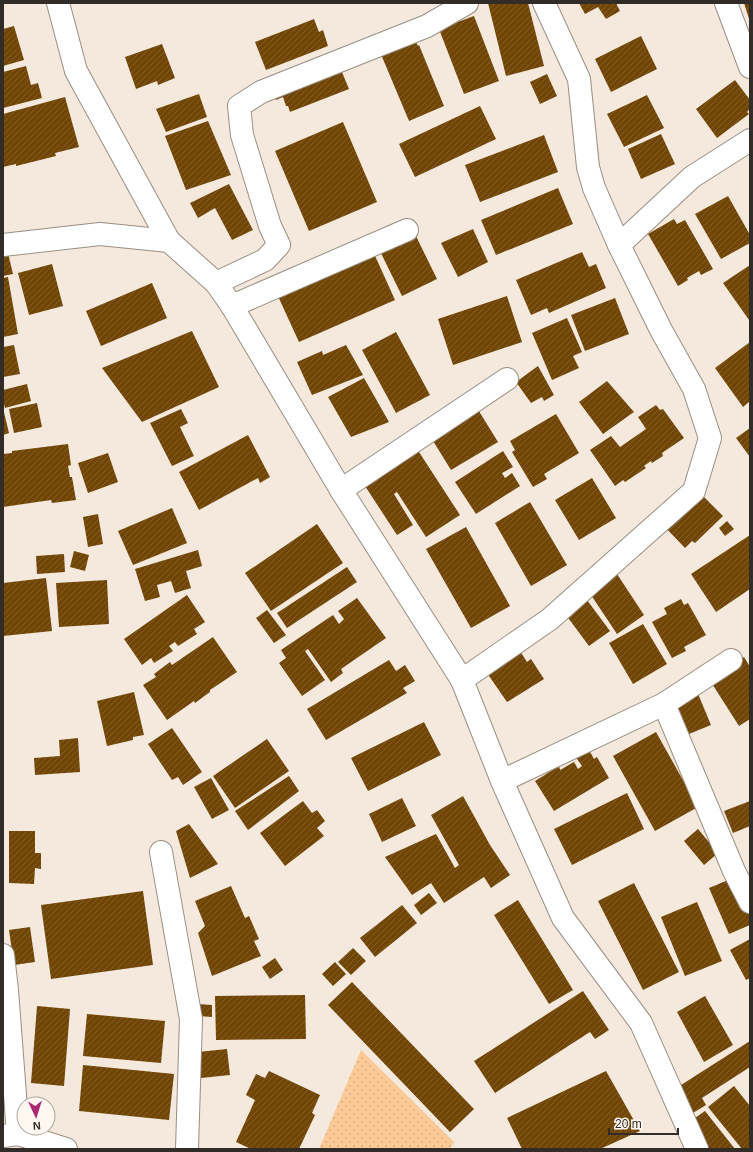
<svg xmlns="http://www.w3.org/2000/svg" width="753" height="1152" viewBox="0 0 753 1152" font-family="Helvetica,sans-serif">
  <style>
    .grass { fill: url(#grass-dots) }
    .building { fill: url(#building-hatch) }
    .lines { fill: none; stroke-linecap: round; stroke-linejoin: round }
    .street-casing { stroke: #998e83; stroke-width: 24 }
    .street { stroke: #fff; stroke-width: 22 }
  </style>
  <defs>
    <pattern id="grass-dots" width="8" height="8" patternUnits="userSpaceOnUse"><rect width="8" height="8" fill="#fbca96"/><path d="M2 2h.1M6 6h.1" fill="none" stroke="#d8ae81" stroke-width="1.8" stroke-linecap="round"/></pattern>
    <pattern id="building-hatch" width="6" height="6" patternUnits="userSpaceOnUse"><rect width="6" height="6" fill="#714504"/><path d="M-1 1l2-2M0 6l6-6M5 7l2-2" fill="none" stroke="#815e29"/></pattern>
  </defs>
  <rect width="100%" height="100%" fill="#f5e9dd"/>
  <path class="grass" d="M361,1050l93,92 -4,7h-131z"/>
  <g class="building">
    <path d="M488,3h40l16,63 -38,10z"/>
    <path d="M579,3h37l4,8 -14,8 -8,-12 -13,7z"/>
    <path d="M744,3h6v19z"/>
    <path d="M474,16l25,65 -35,13 -25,-65z"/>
    <path d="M314,19l5,13 4,-2 5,16 -62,24 -11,-28z"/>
    <path d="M14,26l10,34 -21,6v-37z"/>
    <path d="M641,36l16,33 -46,23 -16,-33z"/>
    <path d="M414,38l4,8 1,-1 25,61 -35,15 -29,-69z"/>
    <path d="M162,44l13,34 -17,7 -1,-4 -21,8 -11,-32z"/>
    <path d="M339,65l10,24 -59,23 -2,-6h-2l-3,-9 -7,3 -8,-20z"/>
    <path d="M26,66l5,19 7,-2 4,15 -39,10v-36z"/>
    <path d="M547,74l10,22 -17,8 -10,-22z"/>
    <path d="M735,80l15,20v9l-3,3 2,2 -32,24 -21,-29z"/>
    <path d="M199,94l8,23 -41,15 -10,-23z"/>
    <path d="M647,95l17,33 -40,19 -17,-33z"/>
    <path d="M65,97l14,50 -24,6 1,3 -40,10v-2l-13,3v-53z"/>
    <path d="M480,106l16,33 -81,38 -16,-33z"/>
    <path d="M208,121l23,54 -45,15 -21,-54z"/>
    <path d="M343,122l34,80 -68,29 -34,-80z"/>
    <path d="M661,134l14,30 -34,15 -13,-30z"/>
    <path d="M544,135l14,37 -78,30 -15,-37z"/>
    <path d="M229,184l24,46 -21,10 -17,-32 -17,10 -8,-15z"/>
    <path d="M558,188l15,36 -77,31 -15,-35z"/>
    <path d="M728,196l22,39v8l-29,16 -26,-45z"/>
    <path d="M674,219l3,5 8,-4 28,49 -12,6 -2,-4 -12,7 1,2 -10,6 -30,-52z"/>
    <path d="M412,228l25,51 -35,17 -25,-51z"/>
    <path d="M473,229l15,33 -30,15 -17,-34z"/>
    <path d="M367,238l28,62 -96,42 -28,-61z"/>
    <path d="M7,249l6,25 -10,2v-26z"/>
    <path d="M582,252l7,15 7,-3 10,24 -57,25 -2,-5 -16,7 -15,-35z"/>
    <path d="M52,264l11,42 -34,9 -11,-42z"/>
    <path d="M750,265v54l-1,1 -26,-37z"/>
    <path d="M8,277l10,57 -15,3v-59z"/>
    <path d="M152,283l15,35 -66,28 -15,-35z"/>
    <path d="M507,296l15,46 -69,23 -15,-46z"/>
    <path d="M615,298l14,36 -44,17 -14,-36z"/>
    <path d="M567,318l15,34 -9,4 6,12 -27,12 -20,-47z"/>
    <path d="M192,331l27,56 -77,35 -40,-54z"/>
    <path d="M396,332l34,63 -34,18 -34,-63z"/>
    <path d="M750,342v59l-7,6 -28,-39z"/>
    <path d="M14,345l6,29 -17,3v-30z"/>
    <path d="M346,345l17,30 -51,20 -15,-33 25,-11 1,4z"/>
    <path d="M538,366l16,29 -10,6 -2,-4 -11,6 -15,-21z"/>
    <path d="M364,378l25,44 -38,15 -23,-40z"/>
    <path d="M607,381l27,31 -31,22 -24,-32z"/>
    <path d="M27,384l4,17 -26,7 -2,-8v-10z"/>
    <path d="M37,403l5,24 -28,6 -5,-24z"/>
    <path d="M656,405l4,5 3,-1 21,29 -22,15 1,3 -11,7 -1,-2 -7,5 2,2 -21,14 -2,-2 -8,6 -25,-36 21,-14 9,11 26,-18 -8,-12z"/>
    <path d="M3,408l6,25 -6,2z"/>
    <path d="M477,408l21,34 -47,28 -21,-34z"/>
    <path d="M181,409l7,14 -8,4 14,29 -22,10 -22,-43z"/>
    <path d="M556,414l23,39 -35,21 3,5 -14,8 -21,-35 3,-2 -5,-9z"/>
    <path d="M750,428v29l-14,-19z"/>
    <path d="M248,435l22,42 -10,6 -2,-5 -59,32 -20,-38z"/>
    <path d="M68,444l3,21 -3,1 2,11h2l4,23 -24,3 -1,-3 -48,7v-53l9,-1v-2z"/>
    <path d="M503,451l10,16 -11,6 3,5 7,-5 8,13 -44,28 -21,-32z"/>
    <path d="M419,452l41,63 -34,22 -29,-45 -3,2 19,31 -16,10 -32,-49z"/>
    <path d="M108,453l10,29 -30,11 -10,-30z"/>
    <path d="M592,478l24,40 -37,22 -24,-40z"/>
    <path d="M695,488l28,28 -28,27 -3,-2 -7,7 -22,-23z"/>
    <path d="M530,502l37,63 -36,21 -36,-63z"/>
    <path d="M172,508l15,35 -54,22 -15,-34z"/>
    <path d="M98,514l5,30 -15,3 -5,-30z"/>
    <path d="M727,521l7,8 -9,7 -6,-8z"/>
    <path d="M317,524l26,39 -72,48 -26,-38z"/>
    <path d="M466,527l44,79 -39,22 -45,-79z"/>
    <path d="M750,535v54l-34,23 -25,-38z"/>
    <path d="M198,550l4,16 -16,5 5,17 -16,5 -4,-12 -14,4 3,12 -15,4 -10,-32z"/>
    <path d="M74,551l15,4 -4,16 -15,-4z"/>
    <path d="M64,554l1,18 -28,2 -1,-18z"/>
    <path d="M347,567l10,15 -70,46 -10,-15z"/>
    <path d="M615,571l29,44 -27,19 -30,-45z"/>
    <path d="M46,578l6,53 -49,5v-53z"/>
    <path d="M107,580l2,44 -50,3 -3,-44z"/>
    <path d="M187,595l18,27 -11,7 3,5 -19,12 -3,-4 -6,4 4,5 -19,12 -3,-5 -9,7 -18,-26z"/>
    <path d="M584,596l26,35 -21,15 -26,-35z"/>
    <path d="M357,598l29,40 -45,31 2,4 -12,9 -23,-33 -3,2 20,29 -23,16 -23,-33 7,-5 -5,-8 52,-35 6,9 5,-5 -6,-8z"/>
    <path d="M681,599l3,6 4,-2 18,32 -22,12 2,4 -14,7 -20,-36 15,-8 -3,-6z"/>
    <path d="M267,610l19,25 -12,8 -18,-25z"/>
    <path d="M643,624l24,40 -34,20 -24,-41z"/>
    <path d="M213,637l24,35 -27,18v2l-15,11 -1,-2 -27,19 -24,-35 13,-8 -2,-3 16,-12 2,3z"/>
    <path d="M520,651l7,11 4,-3 13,20 -37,23 -20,-29z"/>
    <path d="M744,657l6,10v52l-11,7 -30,-47z"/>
    <path d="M389,660l7,11 9,-6 10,16 -12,7 4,5 -81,47 -19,-31z"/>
    <path d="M696,689l15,36 -27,11 -15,-36z"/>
    <path d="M134,692l10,43 -11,2v3l-26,6 -10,-45z"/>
    <path d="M424,722l17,33 -73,36 -17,-33z"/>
    <path d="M172,728l30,44 -19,13 -5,-8 -6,3 -24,-36z"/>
    <path d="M656,732l42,75 -43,24 -42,-75z"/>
    <path d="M78,738l2,34 -45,3 -1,-17 26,-2 -1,-16z"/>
    <path d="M267,739l22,32 -54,37 -22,-32z"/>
    <path d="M588,748l6,11 3,-2 12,21 -55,33 -19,-30 24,-15 1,4 14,-8 4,7 4,-3 -7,-10z"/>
    <path d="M289,776l10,15 -51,39 -13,-19z"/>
    <path d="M211,778l18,32 -17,9 -18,-32z"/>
    <path d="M627,793l17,36 -72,36 -18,-36z"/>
    <path d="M463,796l27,49 20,30 -19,13 -7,-11 -40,26 -13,-20 -19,12 -27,-38 51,-23 19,34 4,-3 -28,-50z"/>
    <path d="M402,798l14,28 -34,16 -13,-28z"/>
    <path d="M303,801l9,12 5,-3 8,11 -8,7 7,8 -39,30 -25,-33z"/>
    <path d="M750,801v25l-17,7 -9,-22z"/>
    <path d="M189,824l29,40 -28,14 -14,-47z"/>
    <path d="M698,829l20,24 -14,12 -20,-24z"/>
    <path d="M9,831h26v22h6v16l-6,-1 -1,16 -25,-1z"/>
    <path d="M738,876l12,27v22l-21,9 -20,-46z"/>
    <path d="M634,883l45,89 -36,18 -45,-89z"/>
    <path d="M231,886l14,32 4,-2 10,23 -5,2 7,15 -49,20 -14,-43 7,-7 -10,-25z"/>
    <path d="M143,891l10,74 -102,14 -10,-74z"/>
    <path d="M429,893l8,10 -16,12 -7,-10z"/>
    <path d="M518,900l55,90 -24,14 -55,-89z"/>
    <path d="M697,902l25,59 -37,15 -24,-59z"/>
    <path d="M402,905l15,18 -42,34 -15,-19z"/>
    <path d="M30,927l5,35 -21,3 -5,-35z"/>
    <path d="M750,939v39l-4,2 -16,-30z"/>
    <path d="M353,948l13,13 -15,14 -13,-13z"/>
    <path d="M275,958l8,12 -13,9 -8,-12z"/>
    <path d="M335,962l11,12 -13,12 -11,-12z"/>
    <path d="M352,982l122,127 -24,23 -122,-127z"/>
    <path d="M583,991l26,39 -14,9 -5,-7 -95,61 -21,-32z"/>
    <path d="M305,995l1,44 -90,1 -1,-44z"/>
    <path d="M705,996l28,49 -29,17 -27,-50z"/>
    <path d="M198,1004l14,1v12l-14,-1z"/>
    <path d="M37,1006l33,3 -6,77 -33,-3z"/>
    <path d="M87,1014l78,7 -4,42 -78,-7z"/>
    <path d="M750,1041v26l-48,31 4,7 -18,11 -7,-31z"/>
    <path d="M227,1049l3,26 -29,3 -3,-26z"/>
    <path d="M83,1065l91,9 -5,46 -90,-9z"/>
    <path d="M269,1071l51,24 -8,18 3,2 -16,34h-48l-15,-7 19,-42 -9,-5 10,-21 9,4z"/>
    <path d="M606,1071l34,60 -40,18h-78l-15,-31z"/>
    <path d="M734,1086l16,20v41l-3,2h-5l-34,-42z"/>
    <path d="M705,1111l30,38h-27l-20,-26z"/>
  </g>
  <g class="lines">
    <g class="street-casing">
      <g id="street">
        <path d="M58,3l18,68 93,170"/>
        <path d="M726,3l24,64"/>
        <path d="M3,245l97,-11 69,7 47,42 16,23 109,184 121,190 40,101 61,137 78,105 56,126"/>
        <path d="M619,245l73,-68 58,-37"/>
        <path d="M216,283l49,-23 14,-15 -9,-19 -28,-91 -3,-29 22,-14 166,-66 40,-23"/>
        <path d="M232,306l175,-76"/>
        <path d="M341,490l166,-111"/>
        <path d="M462,680l88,-61 144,-128 16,-53 -16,-49 -33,-59 -42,-85 -25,-57 -6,-21 -9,-88 -35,-76"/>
        <path d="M664,704l70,167 16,31"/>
        <path d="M502,781l162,-77 67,-44"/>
        <path d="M161,852l30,167 -4,130"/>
        <path d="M3,955l4,35 11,144"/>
        <path d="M3,1136l15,-2 48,15"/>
      </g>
    </g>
    <use href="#street" class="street"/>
  </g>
  <rect width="753" height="1152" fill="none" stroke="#312c28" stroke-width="8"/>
  <g transform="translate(36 1116) rotate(176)"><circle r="19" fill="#fff7f0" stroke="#ada6a0"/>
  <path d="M0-3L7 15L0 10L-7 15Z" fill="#ac2872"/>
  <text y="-6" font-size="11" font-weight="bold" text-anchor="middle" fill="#312c28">N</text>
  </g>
  <path d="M609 1128v6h69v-6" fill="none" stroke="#312c28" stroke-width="2"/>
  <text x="615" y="1128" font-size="12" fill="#312c28" stroke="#fff7f0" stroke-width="3" paint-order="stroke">20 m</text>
</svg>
